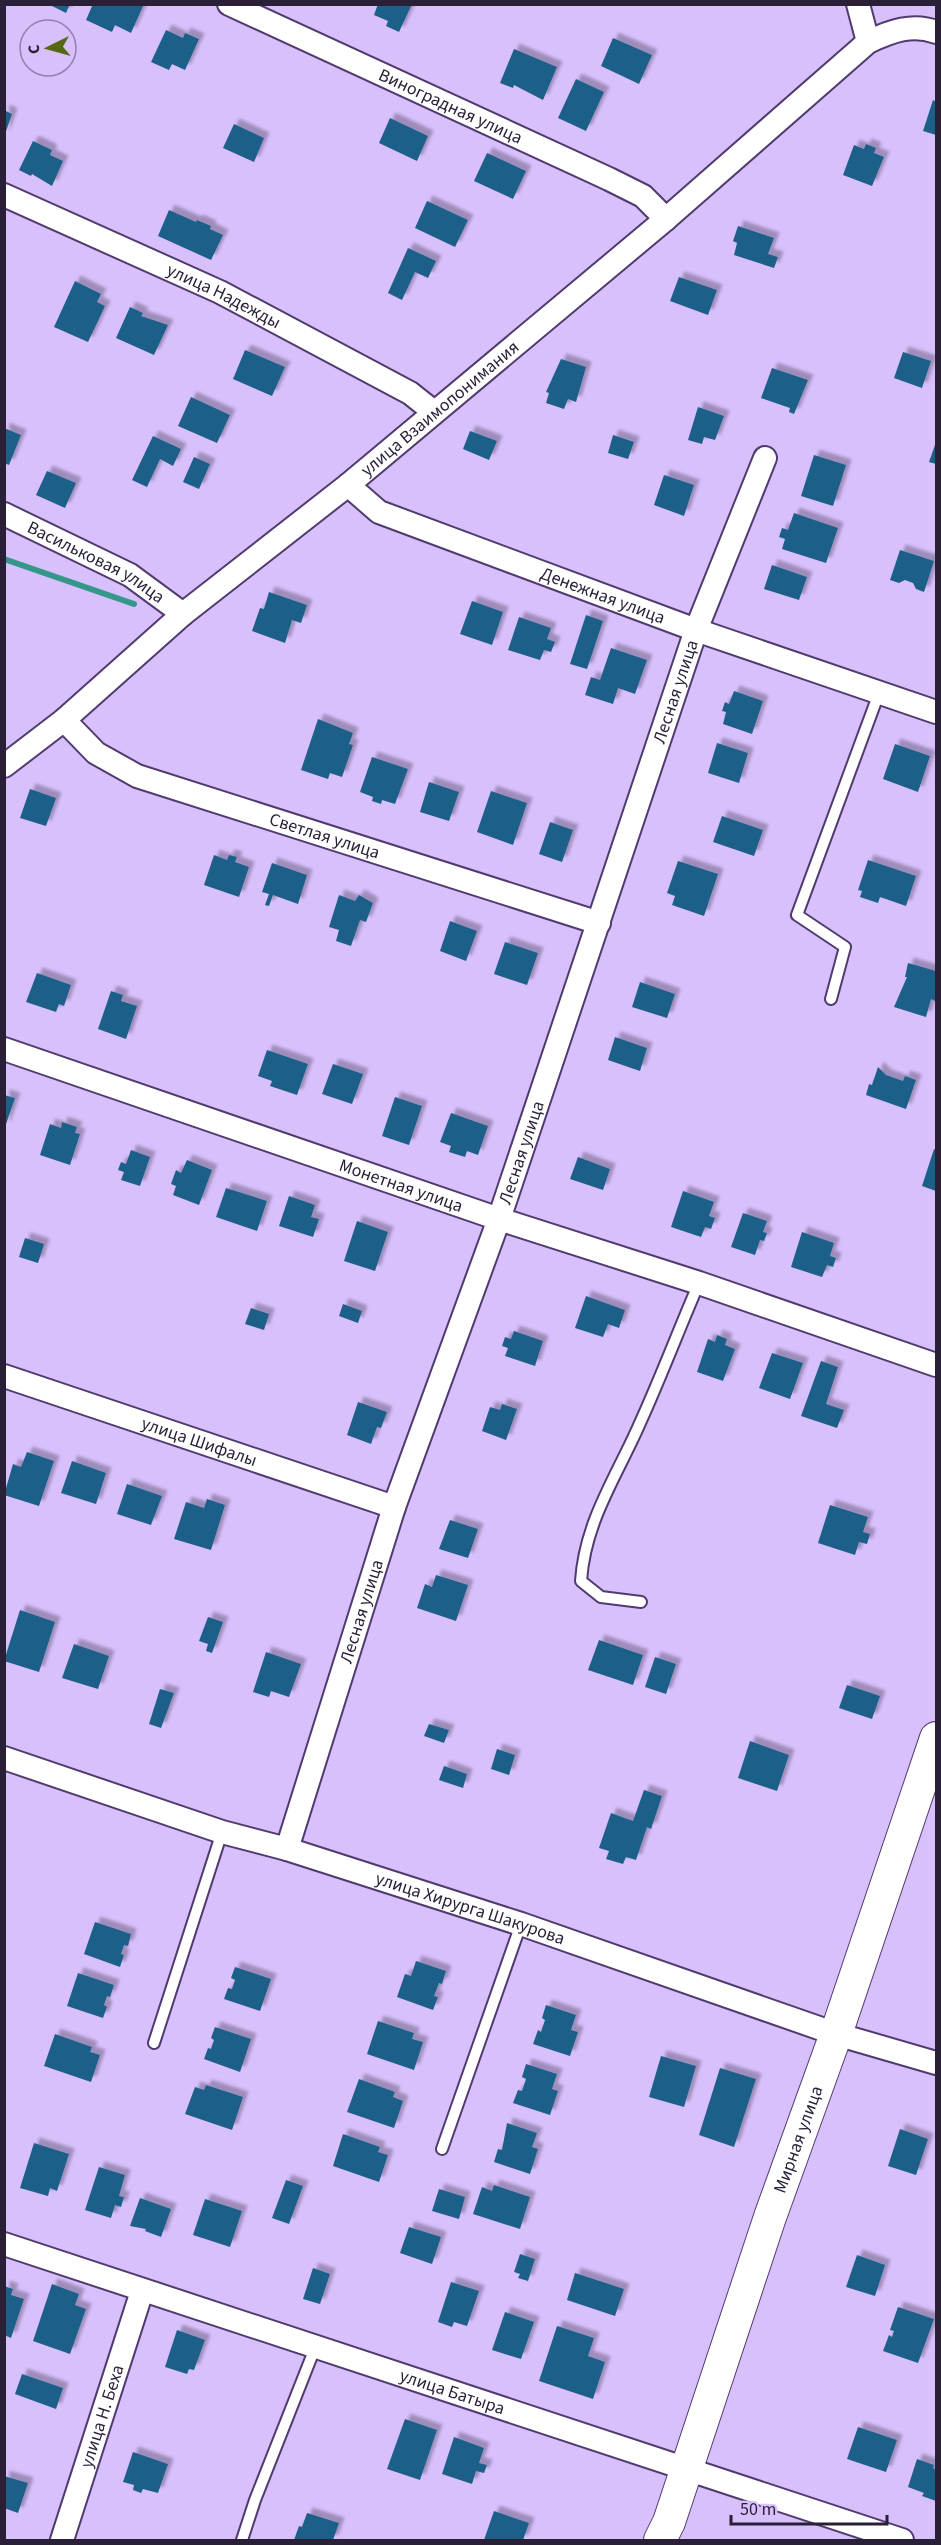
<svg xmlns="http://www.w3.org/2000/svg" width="941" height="2545" viewBox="0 0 941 2545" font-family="'Source Sans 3',sans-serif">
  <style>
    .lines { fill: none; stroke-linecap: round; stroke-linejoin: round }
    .stream { stroke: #359789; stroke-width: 6 }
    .building { fill: #1f5e88; filter: url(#shadow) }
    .lane-casing { stroke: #503b6e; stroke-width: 14 }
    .street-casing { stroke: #503b6e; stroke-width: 26 }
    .secondary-casing { stroke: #503b6e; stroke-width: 34 }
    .lane { stroke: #fff; stroke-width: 10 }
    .street { stroke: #fff; stroke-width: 22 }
    .secondary { stroke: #fff; stroke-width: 32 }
    .labels { text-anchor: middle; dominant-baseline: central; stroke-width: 6; stroke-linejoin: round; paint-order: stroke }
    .street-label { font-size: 18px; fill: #291f36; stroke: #d8c0fd }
  </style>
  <defs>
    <filter id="shadow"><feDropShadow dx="5.5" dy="-5.5" stdDeviation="1.5" flood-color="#0004"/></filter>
  </defs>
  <rect width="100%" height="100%" fill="#d8c0fd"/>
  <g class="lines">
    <path class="stream" d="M4,559l130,45"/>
  </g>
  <g class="building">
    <path d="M48,4h22l-4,9z"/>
    <path d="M93,4h47l3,2 -12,27 -16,-8 -3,7 -26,-12z"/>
    <path d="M378,4h34l-13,28 -13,-6 2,-5 -14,-6z"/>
    <path d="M166,30l17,8 2,-5 14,6 -14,31 -13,-6 -3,6 -18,-8z"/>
    <path d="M613,38l39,17 -13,29 -38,-18z"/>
    <path d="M514,49l43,18 -14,33 -29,-15 -1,3 -13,-5z"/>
    <path d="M576,79l28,13 -18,39 -28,-13z"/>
    <path d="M933,100l3,2v33l-13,-4z"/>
    <path d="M4,110l8,4 -8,23z"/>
    <path d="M390,118l38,18 -11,25 -38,-18z"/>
    <path d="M234,124l30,14 -10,24 -31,-14z"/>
    <path d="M33,141l19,9 -2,5 13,6 -11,25 -20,-12 -1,2 -12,-6z"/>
    <path d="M866,144l10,4 -2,5 10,4 -12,29 -29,-11 11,-30 10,4z"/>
    <path d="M487,153l39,18 -13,28 -39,-18z"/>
    <path d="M427,201l41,19 -13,27 -40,-19z"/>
    <path d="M169,210l27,12 1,-2 14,6 -1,3 13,6 -12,25 -53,-24z"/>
    <path d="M738,226l36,12 -6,16 10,3 -4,11 -40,-13 3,-12 -4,-2z"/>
    <path d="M408,248l28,13 -8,17 -13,-6 -13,28 -14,-7z"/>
    <path d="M679,277l38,13 -9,25 -38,-14z"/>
    <path d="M75,281l26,13 -4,8 8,4 -17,36 -34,-15z"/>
    <path d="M130,307l13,6 -2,3 27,9 -14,30 -38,-17z"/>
    <path d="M245,350l40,17 -13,29 -39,-17z"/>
    <path d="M903,352l28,9 -9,27 -28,-10z"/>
    <path d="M561,359l25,8 -10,35 -8,-3 -4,10 -18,-6 3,-10 -3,-1z"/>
    <path d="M772,368l36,12 -14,34 -5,-2 1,-4 -29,-10z"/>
    <path d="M191,397l39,18 -13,28 -39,-17z"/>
    <path d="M698,407l26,9 -9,24 -11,-3 -2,7 -14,-4z"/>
    <path d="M4,428l17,7 -12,30 -5,-2z"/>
    <path d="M470,431l27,10 -8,19 -26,-11z"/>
    <path d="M613,435l21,7 -6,17 -20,-6z"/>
    <path d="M153,436l28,13 -8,17 -13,-7 -13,28 -15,-7z"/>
    <path d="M936,442v22l-7,-2z"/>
    <path d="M814,455l32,10 -13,41 -32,-10z"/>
    <path d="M194,457l16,7 -11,25 -16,-7z"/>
    <path d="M47,471l29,12 -11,25 -29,-13z"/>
    <path d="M664,475l30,10 -10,31 -30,-11z"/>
    <path d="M794,513l44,15 -12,35 -44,-14 3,-10 -6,-2 3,-9 6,2z"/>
    <path d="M900,550l34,11 -10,31 -8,-3 -3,-6 -8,-3 -6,3 -9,-3z"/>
    <path d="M772,565l35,12 -8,23 -35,-11z"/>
    <path d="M269,592l38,13 -6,18 -9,-3 -7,23 -33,-12 8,-23 4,1z"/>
    <path d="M472,601l31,11 -11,33 -32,-11z"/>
    <path d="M586,615l17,6 -16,48 -17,-5z"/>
    <path d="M519,617l32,11 -4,11 8,3 -4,10 -7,-2 -4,10 -32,-10z"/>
    <path d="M611,648l36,12 -12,34 -17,-6 -5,16 -28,-9 6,-18 9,3z"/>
    <path d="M734,691l29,10 -11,33 -29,-10 3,-12 -4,-1 3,-9 4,2z"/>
    <path d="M318,719l35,14 -4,11 4,1 -11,32 -12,-4 -2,6 -27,-9z"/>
    <path d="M717,743l31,10 -9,30 -31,-10z"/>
    <path d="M895,744l35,12 -12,36 -35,-13z"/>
    <path d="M372,757l36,12 -13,35 -13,-4 -1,4 -9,-3 1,-4 -13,-5z"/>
    <path d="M429,782l30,10 -10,29 -29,-9z"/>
    <path d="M30,789l26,9 -10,28 -26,-8z"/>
    <path d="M491,791l36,12 -14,42 -36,-13z"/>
    <path d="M722,816l41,14 -9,26 -41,-14z"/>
    <path d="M550,822l23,8 -11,32 -23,-8z"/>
    <path d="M214,855l13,5 2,-5 8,2 -2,5 14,5 -10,30 -35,-12z"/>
    <path d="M868,860l48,16 -10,30 -26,-9 -2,6 -18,-6 2,-6 -4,-1z"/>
    <path d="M678,861l40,13 -14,42 -32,-11 3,-9 -8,-3z"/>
    <path d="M272,863l35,12 -9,29 -25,-9 -4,11 -4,-1 4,-11 -7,-2z"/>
    <path d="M339,895l16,6 4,-6 14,8 -7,19 -6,-2 -9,26 -15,-5 3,-11 -10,-3z"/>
    <path d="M450,921l27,10 -11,30 -26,-10z"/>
    <path d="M505,942l33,11 -11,32 -33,-11z"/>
    <path d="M908,963l28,8v26l-1,4 -4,-2 -5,18 -32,-10 13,-30h-2z"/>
    <path d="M37,973l34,12 -7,21 -5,-2 -3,8 -30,-10z"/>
    <path d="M640,982l35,12 -8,24 -35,-11z"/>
    <path d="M111,991l12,4 -2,6 16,5 -11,33 -28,-10z"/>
    <path d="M615,1037l32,11 -7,23 -32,-11z"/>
    <path d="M267,1050l41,14 -11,31 -27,-9 2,-5 -14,-5z"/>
    <path d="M333,1064l30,10 -11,30 -30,-10z"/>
    <path d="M878,1067l8,8 17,6 2,-5 11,4 -10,29 -40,-14 3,-11 3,1z"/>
    <path d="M4,1095l11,3 -10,29h-1z"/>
    <path d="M395,1097l27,9 -13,39 -27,-9z"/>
    <path d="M451,1113l37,13 -10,29 -11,-4 -2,6 -16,-5 2,-6 -11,-4z"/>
    <path d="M62,1122l15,5 -2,6 5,1 -10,31 -30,-10 10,-31 11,4z"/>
    <path d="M934,1149l2,1v41l-14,-5z"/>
    <path d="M131,1150l19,7 -10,29 -19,-6 3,-8 -6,-2 3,-8 5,2z"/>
    <path d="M578,1157l32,12 -7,21 -33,-11z"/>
    <path d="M187,1160l25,10 -13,35 -26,-10 3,-9 -5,-2 5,-14 5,3z"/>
    <path d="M226,1188l41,13 -10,30 -41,-14z"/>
    <path d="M683,1191l31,11 -5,14 6,2 -4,11 -6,-2 -4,10 -30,-10z"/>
    <path d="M289,1196l26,9 -4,12 8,2 -6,18 -34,-11z"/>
    <path d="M743,1213l24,8 -4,11 4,1 -3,8 -4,-1 -5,15 -24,-8z"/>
    <path d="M357,1221l31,11 -13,39 -31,-10z"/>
    <path d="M802,1232l32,11 -4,13 6,2 -3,9 -6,-2 -5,12 -31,-10z"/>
    <path d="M25,1238l19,6 -6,19 -19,-6z"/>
    <path d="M586,1296l39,14 -6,18 -11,-4 -5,13 -28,-9z"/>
    <path d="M343,1304l19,7 -4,12 -19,-7z"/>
    <path d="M251,1308l18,6 -5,16 -19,-6z"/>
    <path d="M514,1331l29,10 -8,25 -30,-10 3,-8 -6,-2 3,-9 6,2z"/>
    <path d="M717,1335l10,4 -2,6 10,4 -12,32 -26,-9 11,-33 7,3z"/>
    <path d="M772,1353l31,10 -13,36 -31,-11z"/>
    <path d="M821,1361l17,6 -12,37 18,6 -7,18 -36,-12z"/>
    <path d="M358,1402l29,10 -6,16 -4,-1 -6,17 -24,-9z"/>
    <path d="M502,1404l15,5 -11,31 -24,-9 8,-24 10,3z"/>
    <path d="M27,1452l27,9 -15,45 -35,-11 9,-31 8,3z"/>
    <path d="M72,1461l34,12 -10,31 -35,-11z"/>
    <path d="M127,1484l35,12 -11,29 -34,-11z"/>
    <path d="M207,1499l18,6 -14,45 -37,-11 12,-37 18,6z"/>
    <path d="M830,1505l38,12 -5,15 7,2 -3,10 -8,-2 -4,13 -37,-12z"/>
    <path d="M450,1520l28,9 -10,29 -29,-9z"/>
    <path d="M436,1575l32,10 -12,36 -39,-13 8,-24 7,3z"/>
    <path d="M20,1610l35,12 -16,50 -35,-11z"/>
    <path d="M208,1617l15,5 -11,31 -6,-2 2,-7 -9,-3z"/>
    <path d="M599,1640l44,15 -10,30 -45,-15z"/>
    <path d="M74,1644l35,12 -11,33 -36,-11z"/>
    <path d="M266,1652l35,12 -12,33 -18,-6 -2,6 -16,-5z"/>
    <path d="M655,1657l21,7 -10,30 -21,-7z"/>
    <path d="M847,1685l33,11 -8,23 -33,-11z"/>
    <path d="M160,1689l14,4 -13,35 -12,-4z"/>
    <path d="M429,1724l20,6 -5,13 -20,-7z"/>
    <path d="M750,1741l39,14 -12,36 -39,-13z"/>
    <path d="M497,1749l18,6 -6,20 -18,-6z"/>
    <path d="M444,1766l23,8 -4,14 -24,-8z"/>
    <path d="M644,1790l18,6 -11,33 -4,-2 -11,33 -10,-3 -3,7 -17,-5 3,-8 -10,-3 12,-35 22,8z"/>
    <path d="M95,1922l36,12 -3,12 -4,-1 -3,9 3,1 -4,12 -36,-13z"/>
    <path d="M416,1961l30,10 -4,13 -3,-1 -5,13 4,1 -5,13 -36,-13 8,-23 6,2z"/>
    <path d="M235,1967l36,12 -11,32 -36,-12 4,-11 4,1 3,-9 -4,-2z"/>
    <path d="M78,1973l36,12 -4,12 -3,-1 -3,9 3,2 -4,11 -36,-12z"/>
    <path d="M546,2005l30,10 -5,15 7,2 -8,24 -37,-12 5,-14 3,2 4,-12 -3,-2z"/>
    <path d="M378,2021l36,12 -2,6 11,3 -9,28 -47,-16z"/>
    <path d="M215,2027l36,12 -11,33 -36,-13 4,-11 3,1 3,-9 -3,-2z"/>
    <path d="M55,2034l37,13 -2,5 10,3 -9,27 -47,-16z"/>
    <path d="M661,2056l35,10 -12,41 -35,-10z"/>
    <path d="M526,2064l31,10 -5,15 6,2 -8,24 -37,-12 5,-13 4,1 4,-12 -4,-2z"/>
    <path d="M720,2068l36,11 -22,68 -35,-12z"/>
    <path d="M359,2079l36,13 -2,5 10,4 -9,27 -47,-16z"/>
    <path d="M206,2085l37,12 -11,33 -47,-16 10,-27 9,3z"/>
    <path d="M507,2123l30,10 -5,14 6,2 -8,25 -36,-12 4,-13 4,1z"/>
    <path d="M900,2129l28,10 -12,36 -28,-9z"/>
    <path d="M343,2134l37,13 -2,5 10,3 -9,27 -46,-16z"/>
    <path d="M34,2143l35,11 -12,37 -7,-3 -2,8 -28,-8z"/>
    <path d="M99,2167l26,8 -6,21 5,1 -3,10 -6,-2 -4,13 -26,-8z"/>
    <path d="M286,2180l17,6 -14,38 -17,-6z"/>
    <path d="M494,2185l36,12 -10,32 -47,-15 9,-27 10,4z"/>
    <path d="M439,2189l26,8 -6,22 -27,-8z"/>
    <path d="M140,2198l31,11 -10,28 -16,-6 1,-2 -16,-3z"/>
    <path d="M205,2199l37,12 -12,36 -37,-12z"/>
    <path d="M409,2227l32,10 -9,27 -32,-11z"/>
    <path d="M520,2254l15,5 -7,22 -10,-3 2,-4 -6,-2z"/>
    <path d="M857,2255l28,10 -10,31 -29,-9z"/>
    <path d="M313,2268l17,6 -10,30 -17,-5z"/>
    <path d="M575,2273l49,16 -9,27 -48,-16z"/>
    <path d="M451,2282l28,9 -12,35 -13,-4 -2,5 -14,-5z"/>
    <path d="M52,2284l27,10 -4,11 11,4 -16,45 -37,-13z"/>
    <path d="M4,2286l9,3 -2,6 13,4 -13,39 -7,-3z"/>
    <path d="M898,2307l36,12 -16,44 -35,-12 6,-16 3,2 2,-6 -4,-1z"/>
    <path d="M505,2312l29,10 -13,37 -29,-9z"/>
    <path d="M557,2326l37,12 -6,18 17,6 -12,37 -54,-18z"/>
    <path d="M177,2330l28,10 -11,30 -5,-1 -2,5 -22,-7z"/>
    <path d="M22,2374l41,14 -7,21 -41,-15z"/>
    <path d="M405,2419l32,11 -17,50 -33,-11z"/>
    <path d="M858,2427l39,13 -11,32 -39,-13z"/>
    <path d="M454,2437l30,11 -5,15 8,2 -3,8 -8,-2 -4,13 -30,-10z"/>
    <path d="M133,2452l35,12 -10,29 -15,-4 -2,4 -8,-3 1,-5 -11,-3z"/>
    <path d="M917,2459l17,6 -1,3 3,2v31l-14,-5 2,-3 -16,-6z"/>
    <path d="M4,2476l24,7 -10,30 -14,-5z"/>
    <path d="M494,2511l35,12 -6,17h-39z"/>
    <path d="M307,2513l32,10 -6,17h-39l5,-14 3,1z"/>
  </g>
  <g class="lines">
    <g class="lane-casing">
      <g id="lane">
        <path d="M831,999l14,-52 -48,-32 82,-222"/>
        <path d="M641,1602l-40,-5 -20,-16c4,-60 36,-105 59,-158 21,-46 39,-94 59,-140"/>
        <path d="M154,2043l68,-211"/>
        <path d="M442,2149l79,-225"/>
        <path d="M242,2540l13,-40 60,-152"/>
      </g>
    </g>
    <g class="street-casing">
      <g id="street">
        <path id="s1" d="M229,4l380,175 34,17 23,23"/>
        <path d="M858,4l10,38"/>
        <path id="s2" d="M4,195l216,97 190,101 24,19"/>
        <path id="s3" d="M348,485l31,27 317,118 240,82"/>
        <path id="s4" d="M4,514l126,61 53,39"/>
        <path id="s5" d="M64,720l32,33 41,23 462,147"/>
        <path id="s6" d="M4,766l60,-46 119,-106 165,-129 318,-266 202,-177c23,-11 45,-19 68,-10"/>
        <path id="s7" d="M4,1049l495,170 200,64 237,82"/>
        <path id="s8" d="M4,1376l390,131"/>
        <path id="s9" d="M4,1758l218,74 65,17 234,75 315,110 100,29"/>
        <path id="s10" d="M287,1849l107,-342 105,-288 197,-589 69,-172"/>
        <path id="s11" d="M4,2244l898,296"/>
        <path id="s12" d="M62,2540l80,-249"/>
      </g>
    </g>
    <g class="secondary-casing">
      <g id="secondary">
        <path id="s13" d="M660,2540l9,-18 101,-305 66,-183 100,-296"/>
      </g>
    </g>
    <use href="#lane" class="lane"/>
    <use href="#street" class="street"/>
    <use href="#secondary" class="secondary"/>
  </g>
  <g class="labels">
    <g class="street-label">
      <text stroke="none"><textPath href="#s1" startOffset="244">Виноградная улица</textPath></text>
      <text stroke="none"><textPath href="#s2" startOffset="242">улица Надежды</textPath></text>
      <text stroke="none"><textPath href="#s6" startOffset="564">улица Взаимопонимания</textPath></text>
      <text stroke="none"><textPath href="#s4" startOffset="104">Васильковая улица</textPath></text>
      <text stroke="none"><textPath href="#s3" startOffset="280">Денежная улица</textPath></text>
      <text stroke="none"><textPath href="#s10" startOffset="1221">Лесная улица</textPath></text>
      <text stroke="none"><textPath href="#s5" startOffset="290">Светлая улица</textPath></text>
      <text stroke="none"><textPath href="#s10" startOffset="735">Лесная улица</textPath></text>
      <text stroke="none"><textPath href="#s7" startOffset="420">Монетная улица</textPath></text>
      <text stroke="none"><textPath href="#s8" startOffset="206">улица Шифалы</textPath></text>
      <text stroke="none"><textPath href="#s10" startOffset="249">Лесная улица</textPath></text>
      <text stroke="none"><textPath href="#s9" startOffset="490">улица Хирурга Шакурова</textPath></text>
      <text stroke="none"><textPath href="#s13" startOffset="424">Мирная улица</textPath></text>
      <text stroke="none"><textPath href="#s11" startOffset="472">улица Батыра</textPath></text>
      <text stroke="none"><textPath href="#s12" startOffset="130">улица Н. Беха</textPath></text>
    </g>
  </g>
  <rect width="941" height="2545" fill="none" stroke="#291f36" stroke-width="12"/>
  <g transform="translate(48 48) rotate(265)"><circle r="28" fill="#d8c0fd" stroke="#9280ad" stroke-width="1.5"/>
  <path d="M0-4.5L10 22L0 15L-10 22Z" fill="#556814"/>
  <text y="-9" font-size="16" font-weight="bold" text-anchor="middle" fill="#291f36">С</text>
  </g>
  <path d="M731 2515v9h156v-9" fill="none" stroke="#291f36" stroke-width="3"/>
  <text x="740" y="2515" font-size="18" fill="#291f36" stroke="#d8c0fd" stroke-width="4.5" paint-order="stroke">50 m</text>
</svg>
